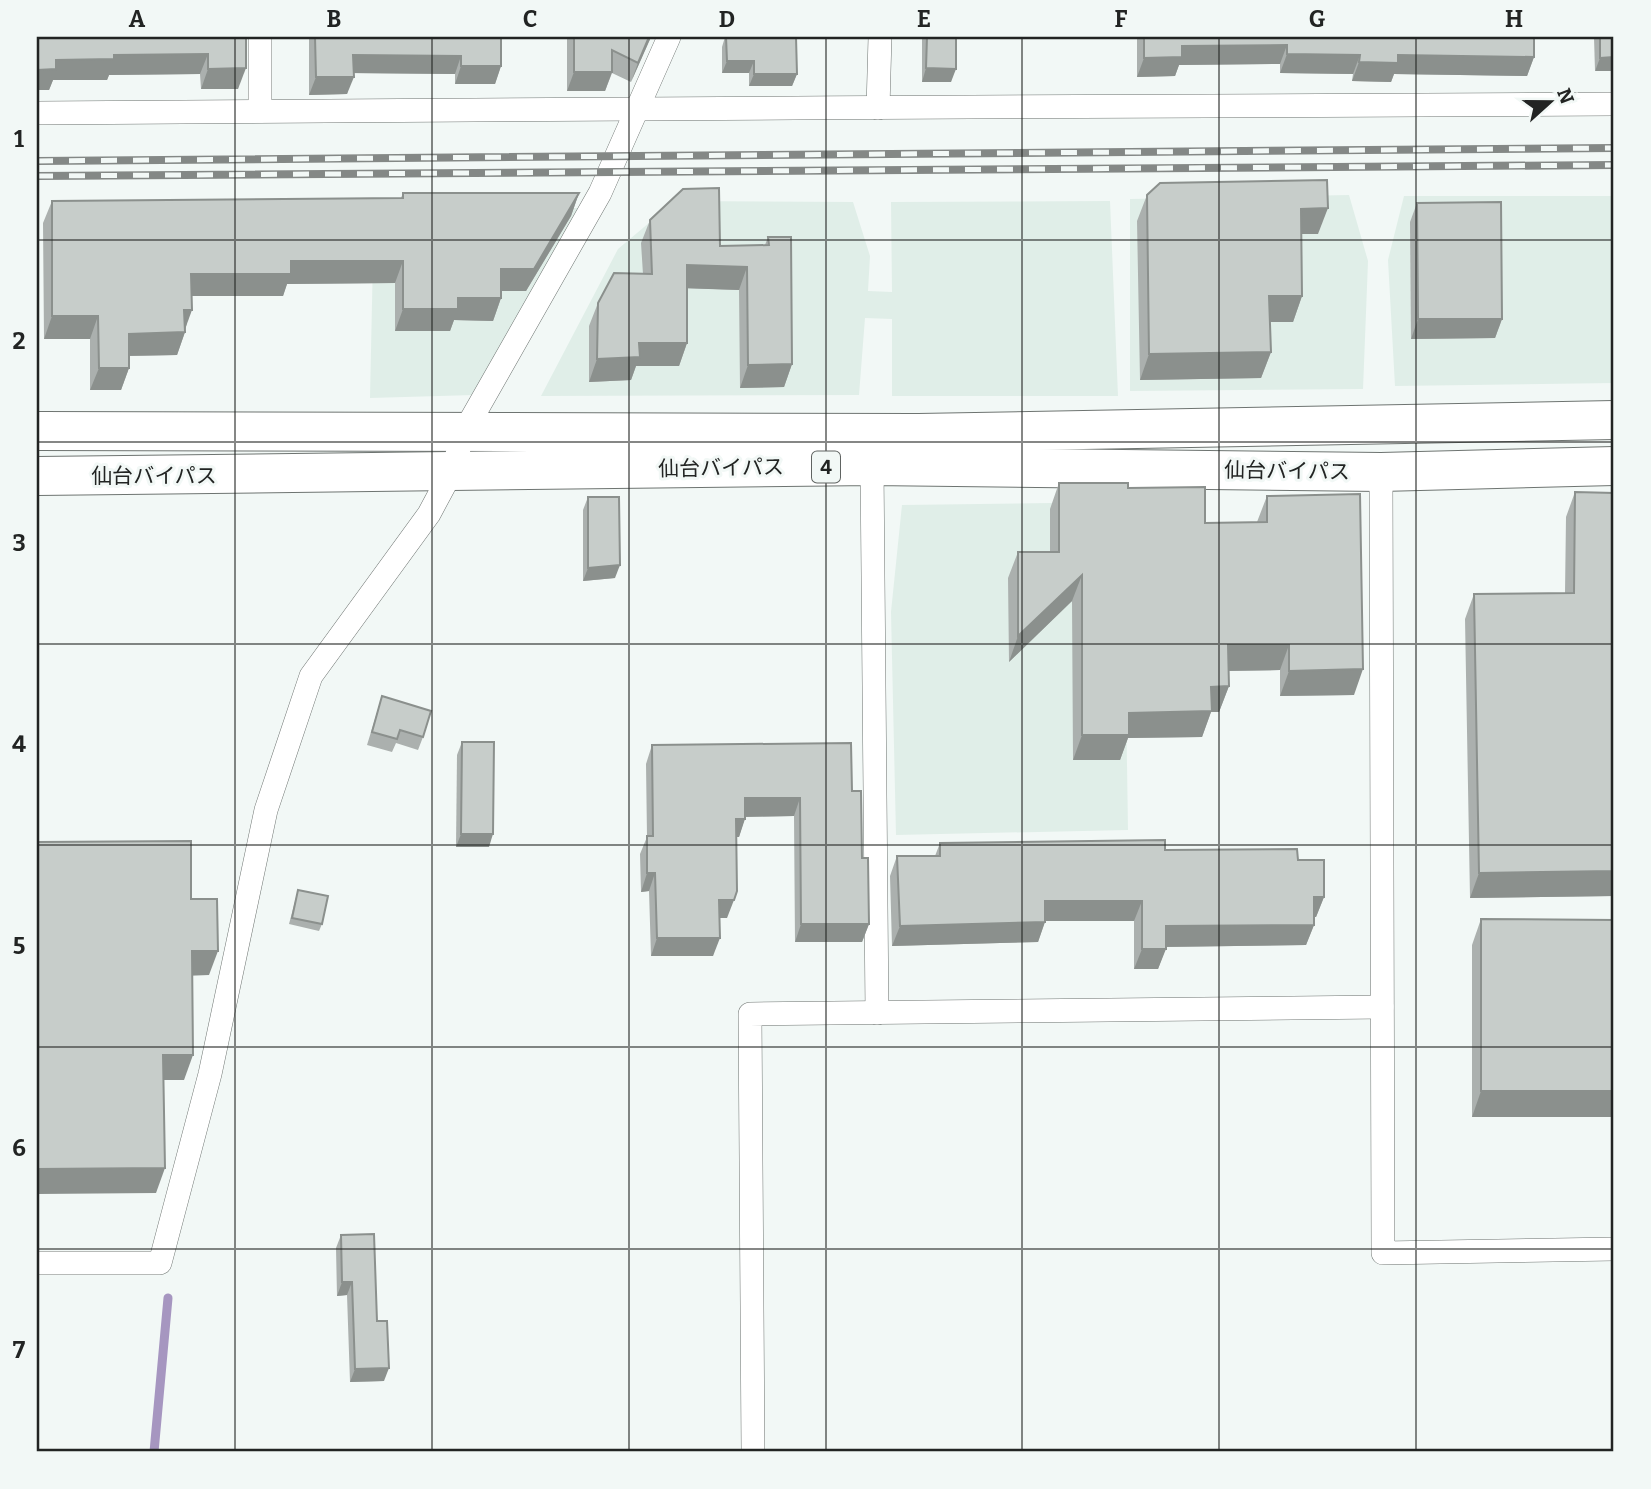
<svg xmlns="http://www.w3.org/2000/svg" width="1651" height="1489" viewBox="0 0 1651 1489" font-family="Bitter,'Noto Sans JP',serif">
  <style>
    .built { fill: #e0eee8 }
    .lines { fill: none; stroke-linecap: round; stroke-linejoin: round }
    .stream { stroke: #a696c0; stroke-width: 9 }
    .minor-casing { stroke: #6e7471; stroke-width: 24 }
    .trunk-casing { stroke: #6e7471; stroke-width: 40 }
    .minor { stroke: #fff; stroke-width: 23 }
    .trunk { stroke: #fff; stroke-width: 38 }
    .rail-casing { stroke: #848886; stroke-width: 8 }
    .rail { stroke: #f2f8f6; stroke-width: 5; stroke-dasharray: 16; stroke-linecap: butt }
    .wall { fill: #abb0ae }
    .shaded-wall { fill: #8b908d }
    .building { fill: #c7cdca; stroke: #8b908d; stroke-width: 2 }
    .grid { fill: none; stroke: #222423; stroke-width: 2; stroke-opacity: 0.55 }
    .labels { text-anchor: middle; dominant-baseline: central; stroke-width: 6; stroke-linejoin: round; paint-order: stroke }
    .shield { fill: #f2f8f6; stroke: #606462; stroke-width: 2 }
    .shield-label { font-size: 19px; font-weight: bold; fill: #222423 }
    .street-label { font-size: 21px; fill: #222423; stroke: #f2f8f6 }
    .neatline { fill: none; stroke: #222423; stroke-width: 2.5 }
    .grid-label { font-size: 23px; text-anchor: middle; font-weight: bold; fill: #222423 }
  </style>
  <rect width="100%" height="100%" fill="#f2f8f6"/>
  <g class="built">
    <path d="M1349,195l19,66 -5,128 -233,2v-192z"/>
    <path d="M1404,196h210v187l-219,3 -7,-126z"/>
    <path d="M675,201l178,1 17,54 -2,35 24,1 -1,-90 219,-1 8,195h-226v-77l-27,-1 -6,77 -318,1 77,-147z"/>
    <path d="M579,208l-105,187 -104,3 4,-189z"/>
    <path d="M1123,502l5,328 -232,5 -5,-223 11,-107z"/>
  </g>
  <g class="lines">
    <path class="stream" d="M154,1452l14,-154"/>
    <g class="minor-casing">
      <g id="minor">
        <path d="M878,108l2,-71"/>
        <path d="M260,111v-74"/>
        <path d="M37,113c526,-5 1051,-6 1577,-9"/>
        <path d="M872,466l5,547"/>
        <path d="M1381,472l2,781 231,-4"/>
        <path d="M37,1263h123l50,-189 56,-264 45,-134 118,-162 23,-43 12,-39 136,-239 69,-156"/>
        <path d="M753,1452l-3,-438 632,-7"/>
      </g>
    </g>
    <g class="trunk-casing">
      <g id="trunk">
        <path d="M37,431l881,2 696,-13"/>
        <path d="M37,476l835,-10 509,6 233,-6"/>
      </g>
    </g>
    <use href="#minor" class="minor"/>
    <use href="#trunk" class="trunk"/>
    <g class="rail-casing">
      <g id="rail">
        <path d="M37,161l1577,-13"/>
        <path d="M37,176l1577,-11"/>
      </g>
    </g>
    <use href="#rail" class="rail"/>
  </g>
  <g class="wall">
    <path d="M37,37h209l-8,52h-37l-1,-15 -91,1 -2,5h-54l-4,10h-12z"/>
    <path d="M309,37h192v29l-6,18h-40v-10l-102,-1 -6,21 -38,1z"/>
    <path d="M567,37h84l-20,45 -19,-9 -7,18h-38z"/>
    <path d="M725,37h71l1,37 -5,12h-43v-13h-27v-26z"/>
    <path d="M922,37h34l-5,45h-29z"/>
    <path d="M1137,37h397v20l-7,19 -133,-2 -3,8 -39,-1 1,-7 -73,-1v-9l-101,1 -4,11 -38,1z"/>
    <path d="M1594,37h20l-19,34z"/>
    <path d="M403,193h176l-8,23 -45,75h-25v7l-8,23 -39,-1 -4,11h-55v-48l-108,1 -4,12h-91l-7,36 -8,23 -48,1v12l-8,22h-31v-51h-46l-1,-116 9,-22 349,-3z"/>
    <path d="M1147,195l171,39h-17l1,62 -9,26h-23l1,30 -10,26 -121,2 -3,-159z"/>
    <path d="M1417,203l85,116 -7,19 -84,1 -1,-117z"/>
    <path d="M650,220l70,26 45,-1 3,-8 24,127 -8,23 -44,1 -1,-98 -52,-2v55l-8,23h-43l-5,14 -42,2v-56l9,-23 45,-29 -2,-31z"/>
    <path d="M1059,483l69,5 77,35 52,-1 10,-26 87,199 -74,1v-26l-52,1 1,15 -10,26h-8l-9,25 -74,1 -8,22h-47l-1,-159 -63,61 -1,-84 10,-26h32v-43z"/>
    <path d="M1575,492l39,1v403l-144,2 -5,-279 9,-25 91,-1 1,-76z"/>
    <path d="M588,497l27,81 -32,3v-71z"/>
    <path d="M382,696l41,41 -5,13 -22,-7 -4,9 -25,-7z"/>
    <path d="M462,742l27,105h-33l1,-92z"/>
    <path d="M652,745l200,46 10,67 7,66 -7,18h-67l-1,-126 -49,1 -6,20h-3l-9,81h-8l-6,38h-62l-2,-65 -8,1 -1,-38 7,-17 -1,-73z"/>
    <path d="M940,843l225,7 133,10 26,37 -8,20h-2v8l-8,20 -140,2 -8,22h-24v-48h-89l-7,21 -146,4 -2,-70 7,-20h38z"/>
    <path d="M298,890l24,34 -3,7 -30,-7z"/>
    <path d="M1481,919l133,1v197h-142v-172z"/>
    <path d="M341,1235l36,86 7,60 -34,1 -3,-87 -10,1 -1,-48z"/>
  </g>
  <g class="shaded-wall">
    <path d="M649,37h2l-20,45 7,-19z"/>
    <path d="M1287,45l-7,19 -101,1 -4,11 -38,1 7,-19 38,-12z"/>
    <path d="M208,54l-8,20 -91,1 -2,5h-54l-4,10h-12v-20l19,-10 58,-5z"/>
    <path d="M1287,54l73,1 -7,19 -73,-1z"/>
    <path d="M353,55l108,1 -6,18 -108,-1z"/>
    <path d="M1398,55l136,2 -7,19 -133,-2 -3,8 -39,-1 7,-19z"/>
    <path d="M1614,57v14h-19l5,-13z"/>
    <path d="M727,61h27l-5,12h-27z"/>
    <path d="M461,66h40l-6,18h-40z"/>
    <path d="M246,68l-8,21h-37l7,-20z"/>
    <path d="M926,68l30,1 -5,13h-29z"/>
    <path d="M574,72h38l-7,19h-38z"/>
    <path d="M754,74h43l-5,12h-43z"/>
    <path d="M316,77h38l-7,17 -38,1z"/>
    <path d="M579,193l-8,23 -45,75h-33l8,-22z"/>
    <path d="M1328,208l-10,26h-27l10,-25z"/>
    <path d="M291,261h112l-8,22 -108,1 -4,12h-100l8,-22z"/>
    <path d="M687,265l60,2 -8,23 -61,-2z"/>
    <path d="M1269,296h33l-9,26h-33z"/>
    <path d="M458,298h43l-8,23 -39,-1 -4,11h-55l8,-22z"/>
    <path d="M184,310h8l-8,22z"/>
    <path d="M52,316h46l-8,23h-46z"/>
    <path d="M1418,319h84l-7,19 -84,1z"/>
    <path d="M185,332l-8,23 -56,1 8,-22z"/>
    <path d="M639,343h48l-8,23h-43l-5,14 -42,2 8,-23z"/>
    <path d="M1271,352l-10,26 -121,2 9,-26z"/>
    <path d="M792,364l-8,23 -44,1 8,-23z"/>
    <path d="M99,368h30l-8,22h-31z"/>
    <path d="M620,565l-5,13 -32,3 5,-13z"/>
    <path d="M1082,575l-10,26 -63,61 9,-26z"/>
    <path d="M1228,645h61l-9,25 -61,1z"/>
    <path d="M1363,669l-9,26 -74,1 9,-25z"/>
    <path d="M1229,686l-10,26h-8l-9,25 -74,1 -8,22h-47l9,-25 47,-22 82,-26z"/>
    <path d="M745,798h55l-6,18 -56,1z"/>
    <path d="M736,819h9l-6,18h-10z"/>
    <path d="M461,834h32l-4,13h-33z"/>
    <path d="M1614,871v25l-144,2 9,-25z"/>
    <path d="M647,873h8l-6,18 -8,1z"/>
    <path d="M1314,897h10l-8,20h-10z"/>
    <path d="M719,900h15l-7,18h-15z"/>
    <path d="M1045,901h97l-8,20h-96z"/>
    <path d="M1045,922l-7,20 -146,4 8,-20z"/>
    <path d="M801,924h68l-7,18h-67z"/>
    <path d="M1314,925l-8,20 -148,2 8,-21z"/>
    <path d="M657,938h63l-7,18h-62z"/>
    <path d="M1142,949h24l-8,20h-24z"/>
    <path d="M192,951h26l-9,24 -26,1z"/>
    <path d="M163,1055h30l-9,25h-30z"/>
    <path d="M1481,1091h133v26h-142z"/>
    <path d="M165,1168l-9,25 -119,1v-25z"/>
    <path d="M342,1282h10l-5,13 -10,1z"/>
    <path d="M389,1368l-5,13 -34,1 5,-13z"/>
  </g>
  <g class="building">
    <path d="M37,37h209v31l-38,1v-15l-94,1v4l-58,1v9l-19,1z"/>
    <path d="M315,37h186v29h-40v-10l-108,-1 1,22h-38z"/>
    <path d="M574,37h75l-11,26 -26,-13v22h-38z"/>
    <path d="M726,37h70l1,37h-43v-13h-27z"/>
    <path d="M927,37h29v32l-30,-1z"/>
    <path d="M1144,37h390v20l-136,-2v8l-39,-1 1,-7 -73,-1v-9l-105,1v11l-38,1z"/>
    <path d="M1600,37h14v20l-14,1z"/>
    <path d="M1327,180l1,28 -27,1 1,87h-33l2,56 -122,2 -2,-159 13,-12z"/>
    <path d="M719,188l1,58 49,-1 -1,-8h23l1,127 -44,1 -1,-98 -60,-2v78h-48l1,14 -43,2 1,-56 16,-30 38,1 -2,-54 33,-31z"/>
    <path d="M403,193h176l-45,76h-33v29h-43v11h-55v-48h-112v13h-100l1,36h-8l1,22 -56,2v34h-30l-1,-52h-46v-115l351,-3z"/>
    <path d="M1501,202l1,117h-84l-1,-116z"/>
    <path d="M1059,483h69v5l77,-1v36l62,-1v-26l93,-2 3,175 -74,2v-26h-61l1,41 -18,1 1,24 -83,2v22h-47v-160l-64,61v-84h41z"/>
    <path d="M1575,492l39,1v378l-135,2 -5,-279 100,-1z"/>
    <path d="M588,497h31l1,68 -32,3z"/>
    <path d="M382,696l49,15 -8,26 -23,-7 -3,9 -25,-7z"/>
    <path d="M462,742h32l-1,92h-32z"/>
    <path d="M851,743l1,48h9l1,67h6l1,66h-68l-1,-126h-55v21h-9l1,72 -3,9h-15l1,38h-63l-2,-65h-8v-37h6l-1,-91z"/>
    <path d="M1165,840v10l132,-1 1,11h26v37h-10v28l-148,1v23h-24v-48h-97v21l-145,4 -3,-70h43v-13z"/>
    <path d="M191,841v58h26l1,52h-26l1,104h-30l2,113 -128,1v-327z"/>
    <path d="M298,890l30,6 -6,28 -30,-6z"/>
    <path d="M1481,919l133,1v171h-133z"/>
    <path d="M374,1234l3,87h10l2,47 -34,1 -3,-87h-10l-1,-47z"/>
  </g>
  <path class="grid" d="M235,37v1415M432,37v1415M629,37v1415M826,37v1415M1022,37v1415M1219,37v1415M1416,37v1415M37,240h1577M37,442h1577M37,644h1577M37,845h1577M37,1047h1577M37,1249h1577"/>
  <g class="labels">
    <rect class="shield" x="812" y="451.5" width="28" height="31" rx="5"/>
    <g class="shield-label">
      <text x="826" y="467">4</text>
    </g>
    <g class="street-label">
      <text transform="translate(721 468) rotate(-1)">仙台バイパス</text>
      <text transform="translate(1287 471) rotate(1)">仙台バイパス</text>
      <text x="154" y="476">仙台バイパス</text>
    </g>
  </g>
  <rect width="1651" height="1489" fill="none" stroke="#f2f8f6" stroke-width="77"/>
  <g transform="translate(1550 102) rotate(69)" stroke="#f2f8f6" stroke-width="5" paint-order="stroke">
  <path d="M0-5L12 26L0 18L-12 26Z" fill="#222423"/>
  <text y="-10" font-size="19" font-weight="bold" text-anchor="middle" fill="#222423">N</text>
  </g>
  <rect x="38" y="38" width="1574" height="1412" class="neatline"/>
  <g class="grid-label">
    <text x="137" y="27">A</text>
    <text x="334" y="27">B</text>
    <text x="530" y="27">C</text>
    <text x="727" y="27">D</text>
    <text x="924" y="27">E</text>
    <text x="1121" y="27">F</text>
    <text x="1317" y="27">G</text>
    <text x="1514" y="27">H</text>
    <text x="19" y="147">1</text>
    <text x="19" y="349">2</text>
    <text x="19" y="551">3</text>
    <text x="19" y="752">4</text>
    <text x="19" y="954">5</text>
    <text x="19" y="1156">6</text>
    <text x="19" y="1358">7</text>
  </g>
</svg>
